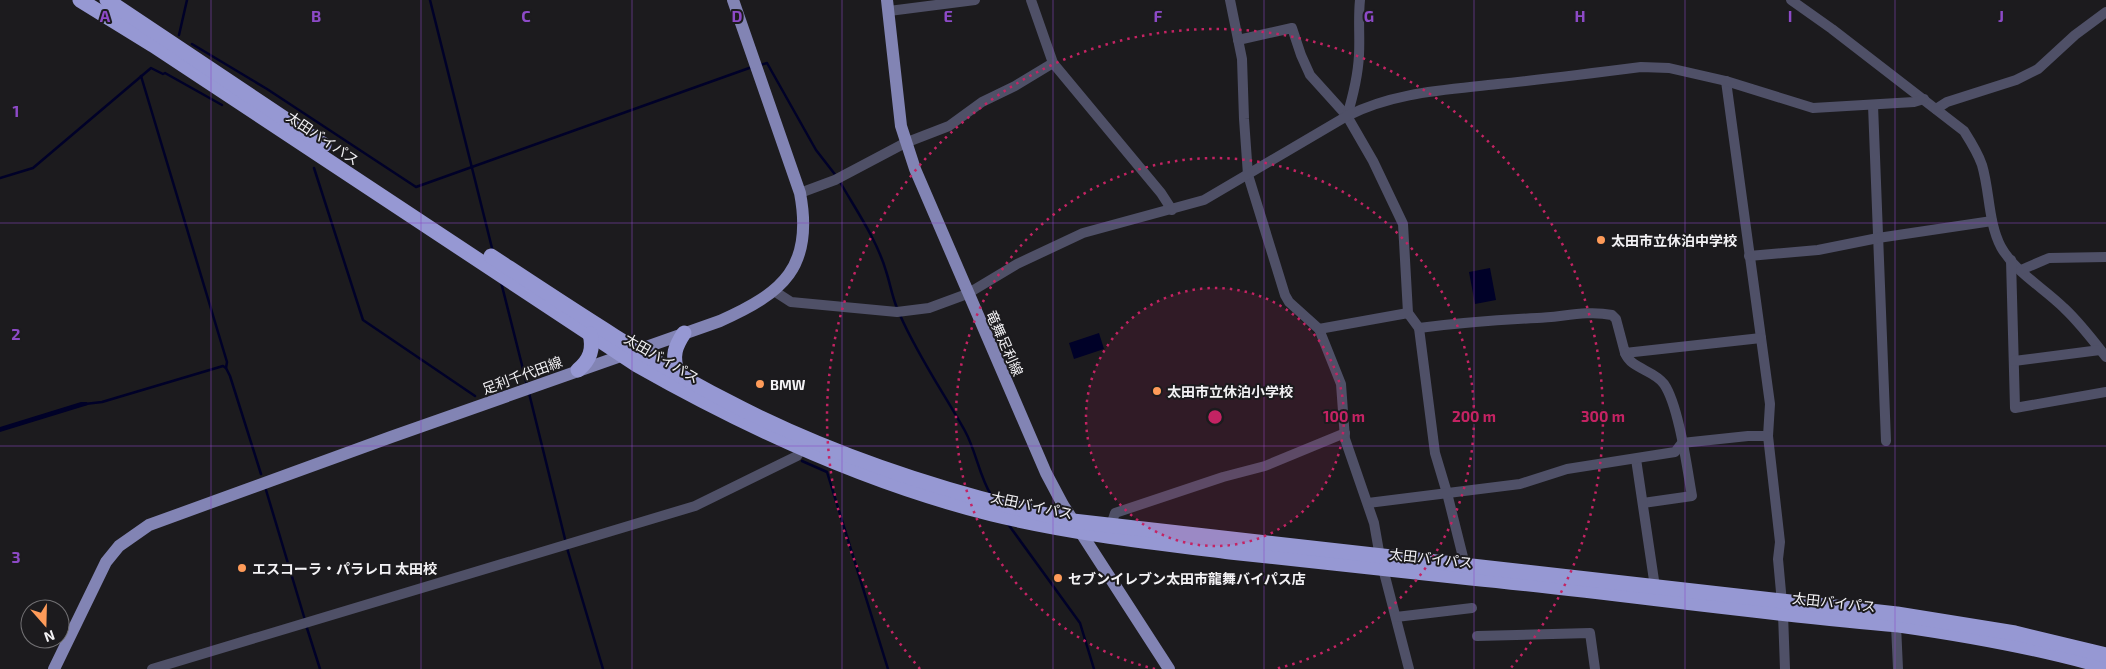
<svg xmlns="http://www.w3.org/2000/svg" width="2106" height="669" viewBox="0 0 2106 669" font-family="'Exo 2','Noto Sans JP',sans-serif">
  <style>
    .water { fill: #000128 }
    .lines { fill: none; stroke-linecap: round; stroke-linejoin: round }
    .stream { stroke: #000128; stroke-width: 2.5 }
    .minor { stroke: #4f5067; stroke-width: 10 }
    .major { stroke: #8284b4; stroke-width: 12 }
    .highway { stroke: #9698d3; stroke-width: 15 }
    .grid { fill: none; stroke: #8d4ac7; stroke-width: 1; stroke-opacity: 0.55 }
    .ring { fill: none; stroke: #c42363; stroke-width: 2.5; stroke-dasharray: 2.5 5 }
    .poi-dot { fill: #fe9b59; stroke: #1c1b1e; stroke-width: 2 }
    .labels { text-anchor: middle; dominant-baseline: central; stroke-width: 4; stroke-linejoin: round; paint-order: stroke }
    .street-label { font-size: 14px; fill: #f3f2f5; stroke: #1c1b1e }
    .poi-label { font-size: 14px; font-weight: bold; fill: #f3f2f5; stroke: #1c1b1e; text-anchor: start }
    .grid-label { font-size: 16px; text-anchor: middle; font-weight: bold; fill: #8d4ac7; stroke: #1c1b1e; stroke-width: 4; stroke-linejoin: round; paint-order: stroke }
    .centre { fill: #c42363; stroke: #1c1b1e; stroke-width: 2.5 }
    .ring-label { font-size: 15px; text-anchor: middle; font-weight: bold; fill: #c42363; stroke: #1c1b1e; stroke-width: 4; stroke-linejoin: round; paint-order: stroke }
  </style>
  <rect width="100%" height="100%" fill="#1c1b1e"/>
  <g class="water">
    <path d="M1490,268l6,32 -21,4 -6,-32z"/>
    <path d="M1099,333l5,16 -30,10 -5,-16z"/>
    <path d="M81,402h6l1,3 -88,27v-5z"/>
  </g>
  <g class="lines">
    <g class="stream">
      <path d="M430,0l63,252"/>
      <path d="M179,35l8,-35"/>
      <path d="M192,44l75,45 149,98 336,-120"/>
      <path d="M760,65l7,-2 49,87 21,27"/>
      <path d="M141,76l86,286 -1,6"/>
      <path d="M314,168l49,152 112,76"/>
      <path d="M0,178l33,-10 118,-100 12,6 2,-1 57,32"/>
      <path d="M840,182c16,28 37,58 46,89 4,12 6,25 11,37"/>
      <path d="M501,282l26,103"/>
      <path d="M900,315c18,41 43,77 65,116 11,20 14,44 26,64"/>
      <path d="M529,393l37,150"/>
      <path d="M85,404l17,-2 121,-36 3,2 4,8 31,98"/>
      <path d="M802,461l25,11 61,197"/>
      <path d="M266,490l39,130"/>
      <path d="M1008,524l72,99 14,46"/>
      <path d="M567,548l36,121"/>
      <path d="M306,625l14,44"/>
    </g>
    <g class="minor">
      <path d="M1031,0l22,63 108,130 11,17"/>
      <path d="M1230,0l12,59 2,60 4,56 37,120 4,7 30,27 22,55 4,55 29,84 6,34 29,112"/>
      <path d="M1791,0l41,29 132,102c7,11 14,22 18,34 8,27 6,57 19,82 14,25 43,41 63,61 16,15 29,32 42,49"/>
      <path d="M889,11l86,-11"/>
      <path d="M1238,40l54,-12 9,27 9,20 37,41 26,45 30,63 5,89"/>
      <path d="M1726,81l44,323 -2,32 12,106 -2,17 5,55 2,55"/>
      <path d="M1873,105l13,336"/>
      <path d="M1936,109l11,-7 69,-22 22,-11 37,-34 31,-23"/>
      <path d="M1347,116c6,-20 11,-40 12,-61 1,-19 -1,-36 1,-55"/>
      <path d="M800,193l35,-13 70,-37 44,-17 33,-24 33,-16 38,-23"/>
      <path d="M1749,256l69,-6 60,-12 114,-17"/>
      <path d="M2011,260l4,148 91,-16"/>
      <path d="M2021,270l28,-12 57,-1"/>
      <path d="M774,291l17,11 106,10 32,-4 38,-14 50,-30 66,-31 121,-33 143,-84c47,-24 99,-26 151,-32 48,-5 96,-11 143,-17l28,1 57,13 87,27 101,-6 10,-3"/>
      <path d="M1419,328c39,-5 78,-8 118,-10 25,-1 50,-8 75,-3l4,4 9,34 136,-15"/>
      <path d="M1319,329l89,-16 11,15 16,125 12,40 18,72"/>
      <path d="M1625,353c6,16 29,17 39,31 15,22 23,84 28,112l-49,7"/>
      <path d="M2014,361l86,-11"/>
      <path d="M1636,459l19,128"/>
      <path d="M1368,503l152,-19 47,-15 108,-17 7,-9 66,-7h20"/>
      <path d="M1111,525l4,-12 108,-36 42,-11 80,-33"/>
      <path d="M1396,617l76,-9"/>
      <path d="M1896,625l2,44"/>
      <path d="M1477,636l113,-3 5,36"/>
      <path d="M152,669l543,-163 102,-50 5,-8"/>
    </g>
    <g class="major">
      <path d="M887,0l14,126 14,43 131,304 17,32 106,164"/>
      <path d="M54,669l52,-107 13,-16 30,-21 242,-88 329,-116c63,-28 94,-54 80,-128l-67,-193"/>
    </g>
    <g class="highway">
      <path d="M80,0l73,45 484,320c111,63 230,118 355,149 78,19 158,28 238,38 80,9 160,18 241,26 143,14 285,35 428,47 70,10 139,22 207,42"/>
      <path d="M107,0l217,145"/>
      <path d="M491,256c76,50 152,101 232,143 110,58 229,96 350,122l824,93 118,19 91,22"/>
      <path d="M578,370c12,-10 16,-21 12,-36"/>
      <path d="M677,372c-5,-17 -2,-25 7,-39"/>
    </g>
  </g>
  <path class="grid" d="M211,0v669M421,0v669M632,0v669M842,0v669M1053,0v669M1264,0v669M1474,0v669M1685,0v669M1895,0v669M0,223h2106M0,446h2106"/>
  <circle cx="1215" cy="417" r="129" fill="#c42363" fill-opacity=".12"/>
  <g class="ring">
    <circle cx="1215" cy="417" r="129"/>
    <path d="M1155 669A259 259 0 1 1 1275 669"/>
    <path d="M920 669A388 388 0 1 1 1510 669"/>
  </g>
  <g class="poi-dot">
    <circle cx="1601" cy="240" r="5"/>
    <circle cx="760" cy="384" r="5"/>
    <circle cx="1157" cy="391" r="5"/>
    <circle cx="242" cy="568" r="5"/>
    <circle cx="1058" cy="578" r="5"/>
  </g>
  <g class="labels">
    <g class="street-label">
      <text transform="translate(323 138) rotate(34)">太田バイパス</text>
      <text transform="translate(1005 343) rotate(66)">竜舞足利線</text>
      <text transform="translate(662 358) rotate(30)">太田バイパス</text>
      <text transform="translate(522 375) rotate(-20)">足利千代田線</text>
      <text transform="translate(1032 505) rotate(12)">太田バイパス</text>
      <text transform="translate(1431 558) rotate(6)">太田バイパス</text>
      <text transform="translate(1834 602) rotate(6)">太田バイパス</text>
    </g>
    <g class="poi-label">
      <text x="1611" y="240">太田市立休泊中学校</text>
      <text x="770" y="384">BMW</text>
      <text x="1167" y="391">太田市立休泊小学校</text>
      <text x="252" y="568">エスコーラ・パラレロ 太田校</text>
      <text x="1068" y="578">セブンイレブン太田市龍舞バイパス店</text>
    </g>
  </g>
  <g class="grid-label">
    <text x="105" y="22">A</text>
    <text x="316" y="22">B</text>
    <text x="526" y="22">C</text>
    <text x="737" y="22">D</text>
    <text x="948" y="22">E</text>
    <text x="1158" y="22">F</text>
    <text x="1369" y="22">G</text>
    <text x="1580" y="22">H</text>
    <text x="1790" y="22">I</text>
    <text x="2001" y="22">J</text>
    <text x="16" y="117">1</text>
    <text x="16" y="340">2</text>
    <text x="16" y="563">3</text>
  </g>
  <circle cx="1215" cy="417" r="8" class="centre"/>
  <g class="ring-label">
    <text x="1344" y="422">100 m</text>
    <text x="1474" y="422">200 m</text>
    <text x="1603" y="422">300 m</text>
  </g>
  <g transform="translate(45 624) rotate(160)"><circle r="24" fill="#1c1b1e" stroke="#727174"/>
  <path d="M0-4L9 19L0 12L-9 19Z" fill="#fe9b59"/>
  <text y="-8" font-size="14" font-weight="bold" text-anchor="middle" fill="#f3f2f5">N</text>
  </g>
</svg>
